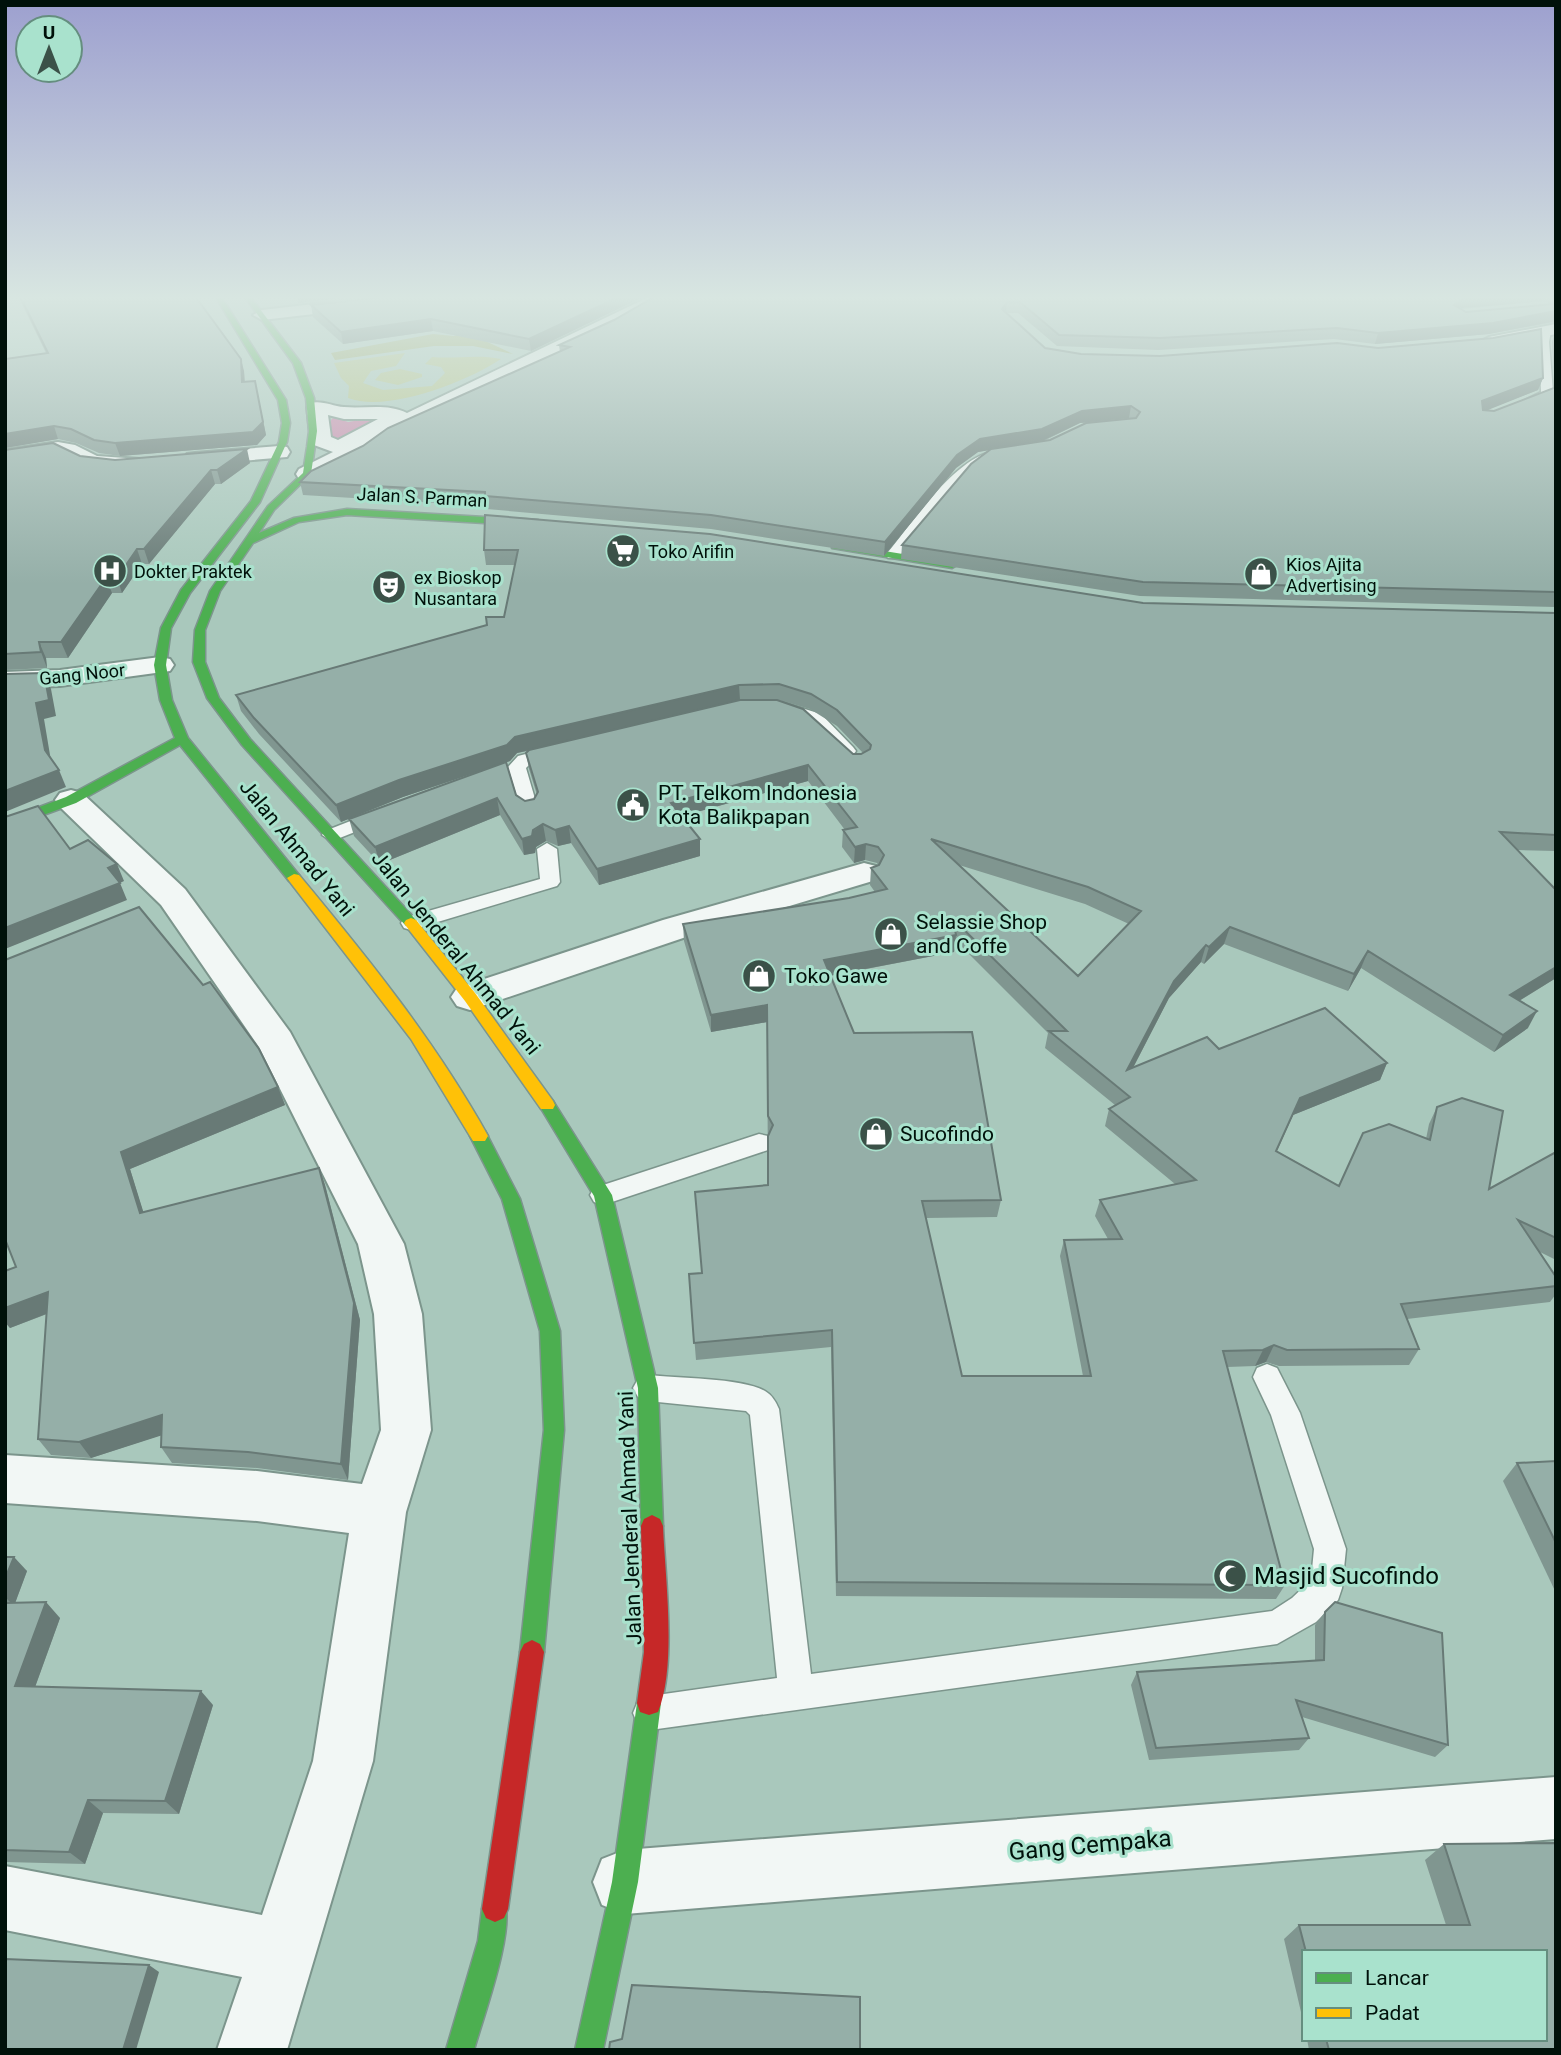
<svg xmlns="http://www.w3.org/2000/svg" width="1561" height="2055" viewBox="0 0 1561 2055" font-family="Roboto,sans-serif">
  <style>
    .green { fill: #b4c281 }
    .forest { fill: #9ba963 }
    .water { fill: #cc83aa }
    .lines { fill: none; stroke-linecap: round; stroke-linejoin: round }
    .lane-casing { stroke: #7c958c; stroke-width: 3 }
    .street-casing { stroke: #7c958c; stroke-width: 4 }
    .fast-casing { stroke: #7c958c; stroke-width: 3 }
    .slow-casing { stroke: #7c958c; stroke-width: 3 }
    .jam-casing { stroke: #7c958c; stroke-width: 3 }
    .lane { fill: #f2f7f5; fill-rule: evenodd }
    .street { fill: #f2f7f5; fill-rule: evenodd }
    .fast { fill: #4caf50; fill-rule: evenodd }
    .slow { fill: #ffc107; fill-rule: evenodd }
    .jam { fill: #c62828; fill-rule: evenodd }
    .wall { fill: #809690; fill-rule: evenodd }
    .shaded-wall { fill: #687a76 }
    .building { fill: #95afa8; stroke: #687a76; stroke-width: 2; fill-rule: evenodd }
    .labels { text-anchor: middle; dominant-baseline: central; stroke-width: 6; stroke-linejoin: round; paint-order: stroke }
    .far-street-label { font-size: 18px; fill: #00110a; stroke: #a9e2cd }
    .far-poi-label { font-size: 18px; fill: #00110a; stroke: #a9e2cd; text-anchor: start }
    .poi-label { font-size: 21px; fill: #00110a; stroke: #a9e2cd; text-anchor: start }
    .street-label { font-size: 21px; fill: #00110a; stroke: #a9e2cd }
    .near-poi-label { font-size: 24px; fill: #00110a; stroke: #a9e2cd; text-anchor: start }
    .near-street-label { font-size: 24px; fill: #00110a; stroke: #a9e2cd }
  </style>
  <rect width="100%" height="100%" fill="#a9c8bc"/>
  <g class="green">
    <path d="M405,353l-9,13 -25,5 -8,12 20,7 49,-4 13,-13 -4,-6 -16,-3 7,-7c24,2 46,-3 69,2 -35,23 -113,54 -153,39l1,-12 -8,-8 -7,-15z"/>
    <path d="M400,369l22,5v3l-24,8 -23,-5 6,-7z"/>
  </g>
  <path class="forest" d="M464,331l49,23 -40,-8h-39l-99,14 -4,-7 102,-19 21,2z"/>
  <path class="water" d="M385,416l-44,27 -12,-3 2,-20 3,-3 14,5z"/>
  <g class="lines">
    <g class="lane-casing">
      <g id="lane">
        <path d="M1542,329l9,2 -2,11 4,50c-7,9 -23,17 -34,15v-4l22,-11 -2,-50z"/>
        <path d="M990,452l6,4c-7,7 -18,11 -26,19 -27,25 -49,55 -72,83h-10l-2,-3 2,-3c25,-30 63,-89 102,-100z"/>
        <path d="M782,702l39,12 32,33 3,4 -3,4h-12l-32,-33 -33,-11 -3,-4 3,-4z"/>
        <path d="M557,746l6,1 3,4 -3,4 -33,9 -4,4 12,41 -9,6 -7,-2 -14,-46 10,-11z"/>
        <path d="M381,809l7,2 2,4 -2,4 -56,22 -10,-6 3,-4z"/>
        <path d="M547,843l10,6 3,33 -3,4 -146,44 -7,-2 -3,-5 3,-5 136,-39 -3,-30z"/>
        <path d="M759,1134l9,2 3,7 -3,7 -165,55 -9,-3 -4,-7 4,-7z"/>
        <path d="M1267,1364l10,4 23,45 46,136 -4,39 -4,12 -22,22 -39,22 -627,86 -12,-5 -5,-12 5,-12 12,-5 127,-18 -27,-263 -4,-4 -98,-10 -10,-4 -5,-9 5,-9 10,-4c28,3 95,3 117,16 7,4 11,11 14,18l32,265 461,-63 20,-13 19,-18 3,-31 -43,-134 -18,-38 4,-9z"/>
      </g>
    </g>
    <g class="street-casing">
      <g id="street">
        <path d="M383,296h51l-8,5 -164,19 -9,-5 9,-5z"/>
        <path d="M651,296h21l-58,33 -166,78 -133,72h-16l-3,-5 3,-5 34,-17 -19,-7 -3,-4 -4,-34 3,-4c12,-3 22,3 34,4 22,2 43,-4 63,6zM328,415l16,4h34l-40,21 -7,-3z"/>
        <path d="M1556,324v10l-67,13 -9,-5 9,-5z"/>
        <path d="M58,442l17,3 22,11 43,3 3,5 -3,5 -47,-1 -35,-14 -53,8v-12z"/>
        <path d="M279,446l8,1 3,5 -3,5 -92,8 -8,-1 -3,-5 3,-5 8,-1z"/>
        <path d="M160,657l10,2 4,6 -4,6 -110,15 -55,2v-16l55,-2z"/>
        <path d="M71,790l11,3 103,96 105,143 114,212 18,70 9,116 -25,82 -33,249 -86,289h-70l25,-73 -237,-47v-64l257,49 51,-154 36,-228 -92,-12 -252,-18v-48l252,16 105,13 19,-54 -7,-116 -16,-70 -99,-197 -98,-142 -101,-98 -5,-7 5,-7z"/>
        <path d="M864,863l12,3 5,7 -5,7 -187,56 -219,74 -13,-4 -6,-9 6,-9 206,-68z"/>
        <path d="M1556,1777v62l-931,75 -23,-9 -9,-23 9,-23 23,-9z"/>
      </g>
    </g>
    <g class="fast-casing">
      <g id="fast">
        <path d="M215,296h6l65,104 4,23 -3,19 -27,60 -70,91 -19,35 -5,37 6,35 16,38 111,137 2,3 -7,4 -5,-1 -109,-136 -104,58 -71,26v-9l61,-23 109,-59 -15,-38 -6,-35 7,-37 20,-38 70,-89 28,-59 3,-19 -4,-23z"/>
        <path d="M244,296h6l51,67 13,35 3,33 -6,43 -37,36 -15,23 35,-15 53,-9 191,11 5,3 -5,3 -191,-11 -48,7 -46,21 -33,48 -15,39v32l14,36 31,41 166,181 2,3 -2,3h-10l-164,-181 -35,-47 -14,-36 2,-32 15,-39 58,-85 35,-33 4,-26 2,-16 -3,-33 -13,-35z"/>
        <path d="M835,543l117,19 5,3 -5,3 -120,-20v-4z"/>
        <path d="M547,1099l6,2 59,94 46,193 5,138 -3,7 -8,4 -8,-4 -3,-7 -3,-138 -44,-192 -55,-91 2,-4z"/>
        <path d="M479,1130l6,1 35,68 40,132 4,99 -20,222 -4,8 -8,4 -8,-4 -4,-8 24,-222 -4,-99 -38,-132 -32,-63 3,-5z"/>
        <path d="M649,1691l9,3 3,9 -23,179 -35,168h-28l37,-168 25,-179 3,-9z"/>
        <path d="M495,1896l9,4c12,28 -21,117 -30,150h-28l32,-109 4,-32 4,-9z"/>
      </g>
    </g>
    <g class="slow-casing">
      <g id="slow">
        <path d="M294,874l5,1c69,83 136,166 189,261l-3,5h-12l-62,-102 -124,-161z"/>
        <path d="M411,918l5,2 59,73 78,108 2,4 -2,4h-12l-76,-108 -59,-75 -2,-3 2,-3z"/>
      </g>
    </g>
    <g class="jam-casing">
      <g id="jam">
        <path d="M652,1515l8,4 3,7c2,52 14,139 -5,186l-9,3 -9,-3 -3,-9 7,-51 -3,-126 3,-7z"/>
        <path d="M532,1640l8,4 4,8 -36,257 -4,9 -9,4 -9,-4 -4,-9 38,-257 4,-8z"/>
      </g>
    </g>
    <use href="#lane" class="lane"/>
    <use href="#street" class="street"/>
    <use href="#fast" class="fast"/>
    <use href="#slow" class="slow"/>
    <use href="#jam" class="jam"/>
  </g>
  <g class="wall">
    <path d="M18,296h177l49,75 1,11 10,-1 11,54 -9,10 -137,11 -21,-3 -23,-10 -18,-4 -53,9v-89l41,-6z"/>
    <path d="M393,296h252l-114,55 -98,-20 -90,13 -30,-27 -2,-12z"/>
    <path d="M656,296h900v26l-67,12 -114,10 -41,-5 -176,11 -101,-4 -39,-33h-11l38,35 36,6 462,24 -5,12 -52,20 8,1 61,-24 -3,-45 4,-13v278l-416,-11 -239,-37 1,-14 87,-95 -11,2 -22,16 -72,88 -173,-27 -224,-20v-3l-184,-11 -3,-13 260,-130 -1,-7 55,-25zM1543,301l9,3 -86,8 -5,-3zM1080,423h5l-35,17 -8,2z"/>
    <path d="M5,450l110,10 135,3 -29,21h-6l-66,80h-7l-20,29h-10l-44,65h-22l1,10 -42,2z"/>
    <path d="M485,515l658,88 413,10v238l-39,-1 39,40v88l-37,23 9,27 -34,24 -133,-84 -13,23 -124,-47 -20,20 -3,-2 -32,36 -36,70 86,-19 168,14 -7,17 -87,35 -16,36 62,35 87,-47 3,-15 8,-17 52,82 67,-37v108l-16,-8 16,25v17l-6,8 -143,17 12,30 -10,16 -130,1 -13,-4 -11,4 -28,1 58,218 -9,14 -440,-3 -5,-249 -135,13 -7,-86 13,-1 66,-88 -1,-163 -56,10 -27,-91 -1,-17 166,-26 26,-6 -5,-7 1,-17 7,-3 -1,-2 -12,-3 -11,3 -12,-16 1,-17h2l-37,-49 -126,35 18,23v17l-101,29 -28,-42 -13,3 -12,-5 -10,6 -1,6 -11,2 -24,-40 -120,49 -26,-28 -5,-17 167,-24 9,6 9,-2 3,-4 -8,-26 -3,-16 2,-2 -11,2 -7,8 -107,36 -62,25 -82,-88 -18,-23 -5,-16 251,-70 17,-8 11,-52h-29l-2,-15zM767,700h12l31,9 27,17 26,27 -10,1zM959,865l126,39 44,20 -51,52zM955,940l93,93 -3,15 70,57 -6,4 -4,17 70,58 -75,16 -5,16 13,23 -44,1 -4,16 23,120h-121l-36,-158 71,-1 4,-17 -147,-167 -24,-57 124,-24z"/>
    <path d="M5,960l273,127 7,18 -155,64 13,43 176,-44 6,17 35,135 -12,160 -91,-12 -85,-5 -11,-16v-12l-70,23 -40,-3 -13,-16 9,-125 -37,14 -5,-6v-51l11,-4z"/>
    <path d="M1556,1461v132l-53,-112 14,-18z"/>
    <path d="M5,1557l22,14 -12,32 45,15 -25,69 178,18 -34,109 -76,-1 -18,51 -80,-2z"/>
    <path d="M1325,1612l123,133 -13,12 -133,-40 7,21 -10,12 -150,10 -18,-75 6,-13 178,-11v-36z"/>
    <path d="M1556,1843v207h-247l-2,-11h238v-87h-241v73l-20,-86 15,-14h147l-21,-65 19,-16z"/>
  </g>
  <g class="shaded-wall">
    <path d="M297,296h64l-63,7z"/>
    <path d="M621,296h24l-114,55 -2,-12z"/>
    <path d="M1480,296h65l-2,5 -81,7 -11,9 3,-12 11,-8z"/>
    <path d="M1007,302l-1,11 -4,-4z"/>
    <path d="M1556,311v10l-67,13 -114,10 3,-11z"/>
    <path d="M431,319l2,12 -90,13 -2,-12z"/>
    <path d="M241,359l3,12 1,24 -3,-13z"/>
    <path d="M1543,378l-5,12 -60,24 4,-13z"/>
    <path d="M255,381l11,54 -9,10 -137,11 -5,-13z"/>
    <path d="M1131,406l-2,12 -49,5 -40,19 -62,10 -22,16 -72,88 1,-14 72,-87 23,-16 102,-28z"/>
    <path d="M54,426l4,13 -53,9v-14z"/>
    <path d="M247,449l3,14 -29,21 -4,-14z"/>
    <path d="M211,470l4,14 -66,80 -5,-15z"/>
    <path d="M137,549l5,15 -20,29 -5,-15z"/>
    <path d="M106,578l6,15 -44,65 -7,-16z"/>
    <path d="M39,642l7,16 1,10 -6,-16z"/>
    <path d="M44,673l7,16 5,27 -12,3 8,48 -7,-17 -9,-47z"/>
    <path d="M739,685l1,15 -223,53 -7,8 -107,36 -62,25 -5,-17 63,-25 116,-43z"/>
    <path d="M808,765v16l-136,38 -1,-16z"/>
    <path d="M59,770l7,17 -61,25v-21z"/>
    <path d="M497,798l3,17 -120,49 -5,-17z"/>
    <path d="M543,824l3,17 -10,6 -1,6 -11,2 -2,-16z"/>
    <path d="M569,826l2,17 -13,3 -3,-16z"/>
    <path d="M700,839v17l-101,29 -2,-16z"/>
    <path d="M866,844l-1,16 -11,3 1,-16z"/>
    <path d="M117,864l7,17 -4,2 7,17 -122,49v-21z"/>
    <path d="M1230,927l-6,17 -20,20 5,-17z"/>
    <path d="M956,935l-2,17 -131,25 1,-17z"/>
    <path d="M1206,945l-5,17 -32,36 -46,89 4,-17 47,-89z"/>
    <path d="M1368,951l-7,17 -13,23 6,-17z"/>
    <path d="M1556,967v11l-55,34 9,-17z"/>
    <path d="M767,1005v17l-56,10v-17z"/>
    <path d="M1537,1011l-9,17 -34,24 9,-17z"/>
    <path d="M1387,1063l-7,17 -87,35 -24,53 31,-70z"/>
    <path d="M278,1087l7,18 -155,64 19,61 -9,-17 -19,-61z"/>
    <path d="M319,1168l6,17 35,135 -12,160 -7,-16z"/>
    <path d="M48,1292l11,17 -49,19 -5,-6v-14z"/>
    <path d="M1274,1345l-8,17 -11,4 8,-16z"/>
    <path d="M162,1415l10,17 -81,26 -12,-16z"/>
    <path d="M14,1557l13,14 -13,35 -9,-9v-18z"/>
    <path d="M46,1602l14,16 -30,83 -15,-15z"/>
    <path d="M201,1691l12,14 -34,109 -14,-13z"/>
    <path d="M88,1800l15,13 -18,51 -16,-12z"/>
    <path d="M149,1965l10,7 -23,78h-13z"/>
  </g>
  <g class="building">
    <path d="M20,296h175l46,63 1,23 13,-1 8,41 -10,10 -138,11 -21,-3 -23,-11 -17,-3 -49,8v-75l43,-6z"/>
    <path d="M393,296h228l-92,43 -98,-20 -90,13 -30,-27z"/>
    <path d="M656,296h824l-15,1 -11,8 12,7 87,-8 3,-3v10l-63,12 -115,10 -41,-5 -177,10 -101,-3 -39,-33h-13l-5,7 43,39 36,6 79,2 177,-13 41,5 115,-10 48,-9 2,49 -61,23 1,9 11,1 60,-23 2,-2v206l-413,-10 -241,-37 69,-81 20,-15 59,-9 36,-17 50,-5 4,-6 -9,-6 -49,5 -40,18 -62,10 -23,16 -72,87 -174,-27 -226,-19v-4l-185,-10 11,-11 52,-25 25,-18 182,-81 -11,-2 55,-25z"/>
    <path d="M53,443l27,13 35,4 132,-11 -30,21h-6l-67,79h-7l-20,29h-11l-45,64h-22l2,10 -36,2v-204z"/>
    <path d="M485,515l225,19 433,69 413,10v222l-56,-3 56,58v77l-46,28 27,16 -34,24 -135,-84 -14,23 -124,-47 -21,20 -3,-2 -32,36 -47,89 80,-33 12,12 106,-41 62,55 -87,35 -24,53 63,35 24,-53 26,-9 41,16 7,-33 25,-9 41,13 -14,78 67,-37v86l-38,-18 38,57v9l-155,18 18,45 -132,1 -13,-5 -11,5 -40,1 62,234 -448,-3 -5,-252 -138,13 -5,-69 13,-1 -7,-81 73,-7v-49l5,-11 -5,-9 -1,-111 -56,10 -28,-91 166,-26 38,-9 -16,-21 8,-3 5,-10 -6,-8 -12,-3 -11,3 -12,-17 14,-3 -49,-62 -137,38 29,36 -103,30 -28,-43 -14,4 -12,-6 -10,6 -1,6 -10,3 -25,-41 -122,49 -26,-28 157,-57 10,33 9,6 9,-2 4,-7 -12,-39 3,-3 211,-50h37l26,9 50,45h8l9,-5 1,-4 -34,-35 -26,-16 -32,-10 -40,1 -224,52 -8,8 -108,35 -63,25 -82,-87 -18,-23 251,-70 -1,-8h18l14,-67h-34zM931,839l157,48 53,24 -63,65zM953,919l114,112h-18l81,66 -21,12 87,71 -96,20 22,39 -58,1 27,136h-129l-40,-175 79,-1 -29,-168 -118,1 -30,-73 132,-25z"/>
    <path d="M44,673l5,27 -13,3 9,47 14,20 -54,21v-117z"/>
    <path d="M38,806l32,43 18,-9 29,24 -9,4 12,15 -115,45v-111z"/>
    <path d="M139,907l64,78 7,-3 49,67 19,38 -157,65 19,61 179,-45 35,135 -13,161 -93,-12 -87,-5 1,-32 -83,27 -41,-3 10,-147 -43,16v-37l11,-4 -11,-28v-279z"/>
    <path d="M1556,1461v82l-39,-80z"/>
    <path d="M5,1557h9l-9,22z"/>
    <path d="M46,1602l-31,84 186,5 -36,110 -77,-1 -19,52 -64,-2v-244l1,-3z"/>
    <path d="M1335,1602l107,31 6,112 -152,-45 13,38 -153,10 -19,-76 187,-12 1,-48z"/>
    <path d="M1556,1843v207h-227l-3,-11h219v-87h-239l-7,-27h171l-26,-81z"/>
    <path d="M5,1959l144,6 -26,85h-118z"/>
    <path d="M632,1985l228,12v53h-251l1,-8 12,-3z"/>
  </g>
  <linearGradient id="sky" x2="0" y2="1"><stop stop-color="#9da0cf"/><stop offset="0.51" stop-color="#d8e6e1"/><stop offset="1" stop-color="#d8e6e1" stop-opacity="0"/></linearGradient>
  <rect width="1561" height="584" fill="url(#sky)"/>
  <defs>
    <g id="supermarket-disc" transform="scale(1.75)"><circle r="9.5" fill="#3b5148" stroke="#a9e2cd"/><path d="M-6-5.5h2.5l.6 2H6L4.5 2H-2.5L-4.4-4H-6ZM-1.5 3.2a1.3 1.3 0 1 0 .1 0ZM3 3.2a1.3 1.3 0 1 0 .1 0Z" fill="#fff"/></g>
    <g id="hospital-disc" transform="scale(1.75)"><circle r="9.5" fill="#3b5148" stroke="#a9e2cd"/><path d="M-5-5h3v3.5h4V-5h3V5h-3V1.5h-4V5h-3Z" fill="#fff"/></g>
    <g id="shop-disc" transform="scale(1.75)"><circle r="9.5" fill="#3b5148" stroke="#a9e2cd"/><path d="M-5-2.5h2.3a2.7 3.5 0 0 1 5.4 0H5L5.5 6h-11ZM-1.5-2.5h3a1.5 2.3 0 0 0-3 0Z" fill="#fff"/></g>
    <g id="theatre-disc" transform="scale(1.75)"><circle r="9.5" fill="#3b5148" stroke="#a9e2cd"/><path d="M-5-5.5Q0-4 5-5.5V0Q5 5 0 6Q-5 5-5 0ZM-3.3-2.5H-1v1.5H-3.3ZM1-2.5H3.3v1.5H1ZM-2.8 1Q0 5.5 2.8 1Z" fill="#fff"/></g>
    <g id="civic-disc" transform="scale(1.75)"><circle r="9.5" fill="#3b5148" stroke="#a9e2cd"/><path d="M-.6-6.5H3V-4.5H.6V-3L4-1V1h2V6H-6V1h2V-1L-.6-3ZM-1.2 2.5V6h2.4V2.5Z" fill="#fff"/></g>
    <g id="mosque-disc" transform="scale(1.75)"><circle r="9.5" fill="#3b5148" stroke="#a9e2cd"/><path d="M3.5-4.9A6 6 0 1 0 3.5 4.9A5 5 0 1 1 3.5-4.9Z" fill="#fff"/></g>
  </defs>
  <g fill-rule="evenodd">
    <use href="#supermarket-disc" x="623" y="551"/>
    <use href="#hospital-disc" x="110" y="571"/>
    <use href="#shop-disc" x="1261" y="574"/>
    <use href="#theatre-disc" x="389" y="587"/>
    <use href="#civic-disc" x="633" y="805"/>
    <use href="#shop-disc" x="891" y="934"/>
    <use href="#shop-disc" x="759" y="976"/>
    <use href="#shop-disc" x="876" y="1134"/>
    <use href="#mosque-disc" x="1230" y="1576"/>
  </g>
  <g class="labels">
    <g class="far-street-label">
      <text transform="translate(422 497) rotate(3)">Jalan S. Parman</text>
      <text transform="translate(82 674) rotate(-6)">Gang Noor</text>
    </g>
    <g class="far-poi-label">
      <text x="648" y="551">Toko Arifin</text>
      <text x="1286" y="564">Kios Ajita<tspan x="1286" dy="21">Advertising</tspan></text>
      <text x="134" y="571">Dokter Praktek</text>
      <text x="414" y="577">ex Bioskop<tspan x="414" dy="21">Nusantara</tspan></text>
    </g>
    <g class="poi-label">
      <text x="658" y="793">PT. Telkom Indonesia<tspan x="658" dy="24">Kota Balikpapan</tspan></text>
      <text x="916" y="922">Selassie Shop<tspan x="916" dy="24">and Coffe</tspan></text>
      <text x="784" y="976">Toko Gawe</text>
      <text x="900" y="1134">Sucofindo</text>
    </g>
    <g class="street-label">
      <text transform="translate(297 848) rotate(51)">Jalan Ahmad Yani</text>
      <text transform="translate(456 953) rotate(51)">Jalan Jenderal Ahmad Yani</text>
      <text transform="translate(630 1518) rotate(-92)">Jalan Jenderal Ahmad Yani</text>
    </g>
    <g class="near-poi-label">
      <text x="1254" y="1576">Masjid Sucofindo</text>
    </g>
    <g class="near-street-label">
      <text transform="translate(1090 1845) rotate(-5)">Gang Cempaka</text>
    </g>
  </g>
  <rect width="1561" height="2055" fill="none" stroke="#00110a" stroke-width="14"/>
  <rect x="1302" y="1950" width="245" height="91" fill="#a9e2cd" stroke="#658e7f" stroke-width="2"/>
  <rect x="1316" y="1973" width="35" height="10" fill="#4caf50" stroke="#658e7f" stroke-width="2"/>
  <text x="1365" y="1985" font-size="21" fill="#00110a">Lancar</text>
  <rect x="1316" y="2008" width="35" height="10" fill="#ffc107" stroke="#658e7f" stroke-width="2"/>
  <text x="1365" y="2020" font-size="21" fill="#00110a">Padat</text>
  <g transform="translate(49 49)"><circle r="33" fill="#a9e2cd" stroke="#658e7f" stroke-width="2"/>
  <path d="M0-5L12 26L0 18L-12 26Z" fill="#3b5148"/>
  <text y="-10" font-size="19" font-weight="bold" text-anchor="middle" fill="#00110a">U</text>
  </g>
</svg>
